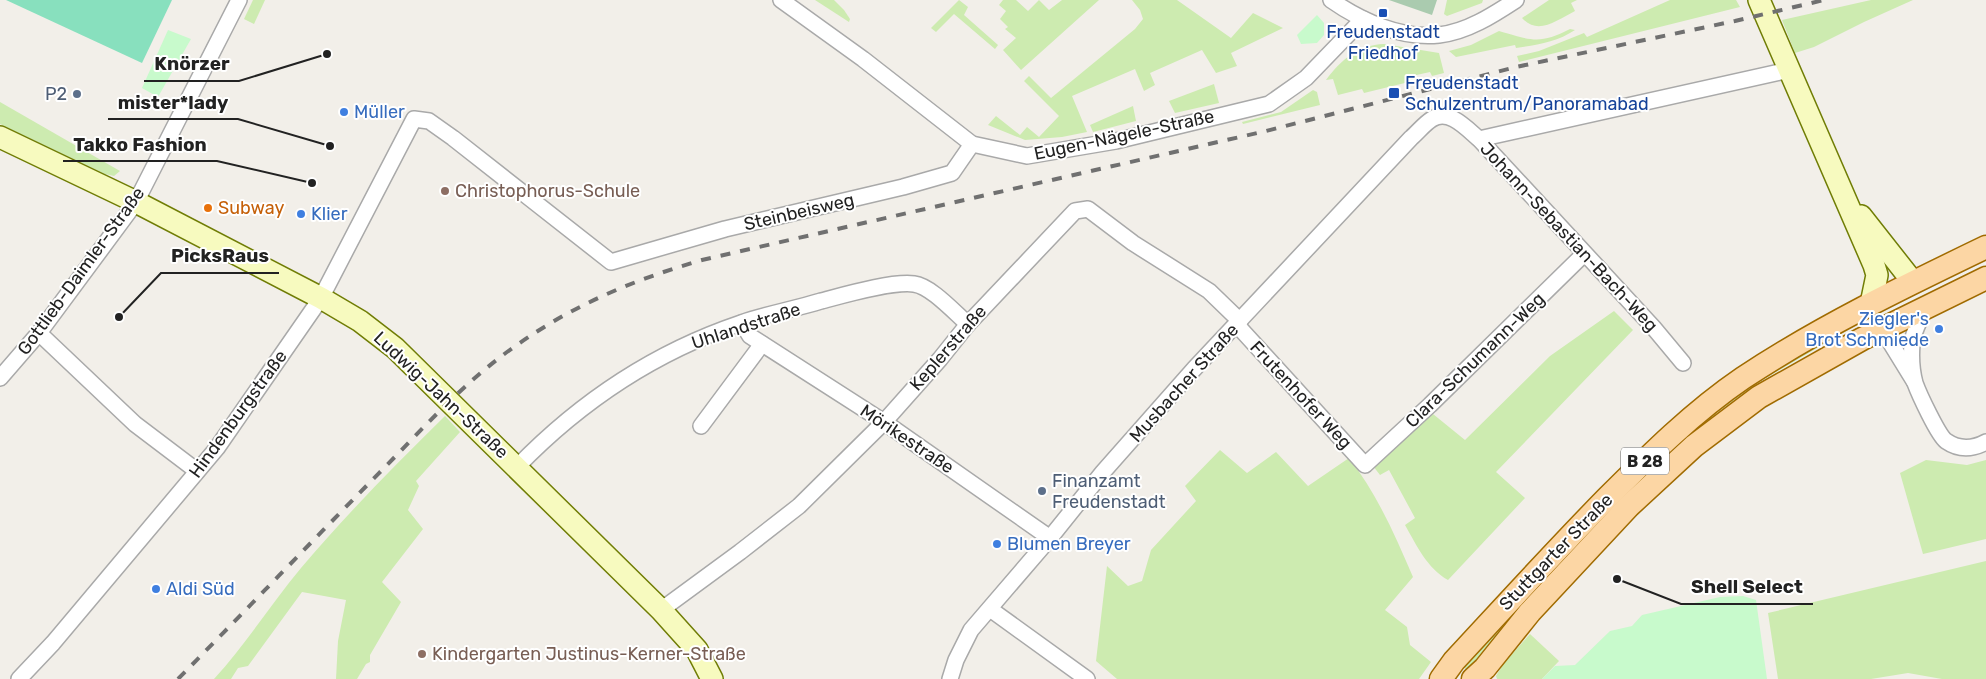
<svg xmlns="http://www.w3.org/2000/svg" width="1986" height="679" viewBox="0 0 1986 679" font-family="Rubik,sans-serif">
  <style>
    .grass { fill: #cdebb0 }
    .cemetery { fill: #aacbaf }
    .park { fill: #c8facc }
    .pitch { fill: #88e0be }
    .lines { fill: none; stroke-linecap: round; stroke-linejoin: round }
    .street-casing { stroke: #a9a9a9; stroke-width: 18 }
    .secondary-casing { stroke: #707d05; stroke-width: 24 }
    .primary-casing { stroke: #a06b00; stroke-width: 25 }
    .street { stroke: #fff; stroke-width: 15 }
    .secondary { stroke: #f7fabf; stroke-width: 21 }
    .primary { stroke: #fcd6a4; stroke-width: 22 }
    .rail { stroke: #707070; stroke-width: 4; stroke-dasharray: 10 10; stroke-linecap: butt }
    .transit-dot { fill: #1a4fb4; stroke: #fff; stroke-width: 2 }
    .service-dot { fill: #5c6f8a; stroke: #fff; stroke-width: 2 }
    .shop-dot { fill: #3f7fe0; stroke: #fff; stroke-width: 2 }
    .education-dot { fill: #8d6e63; stroke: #fff; stroke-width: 2 }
    .food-dot { fill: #e8710a; stroke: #fff; stroke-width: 2 }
    .labels { text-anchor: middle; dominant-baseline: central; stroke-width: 4; stroke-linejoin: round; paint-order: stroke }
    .shield { fill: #fff; stroke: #646464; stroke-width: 1 }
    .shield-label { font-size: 16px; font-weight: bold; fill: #222 }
    .transit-label { font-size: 18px; fill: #164399; stroke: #fff }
    .service-label { font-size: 18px; fill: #4e5e75; stroke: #fff; text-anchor: end }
    .shop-label { font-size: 18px; fill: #366cbe; stroke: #fff; text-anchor: start }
    .street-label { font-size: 18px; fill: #222; stroke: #fff }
    .education-label { font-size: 18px; fill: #785e54; stroke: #fff; text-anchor: start }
    .food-label { font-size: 18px; fill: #c56008; stroke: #fff; text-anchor: start }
    .leader { fill: none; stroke: #222; stroke-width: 2 }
    .callout-dot { fill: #222; stroke: #fff; stroke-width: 2 }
    .callout-label { font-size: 19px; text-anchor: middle; font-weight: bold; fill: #222; stroke: #fff; stroke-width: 4; stroke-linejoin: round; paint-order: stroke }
  </style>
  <rect width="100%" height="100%" fill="#f2efe9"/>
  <g class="grass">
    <path d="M253,0h12l-11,24 -10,-5z"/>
    <path d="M815,0h19l10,10 6,9 -1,3z"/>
    <path d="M959,0l9,7 -4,8 34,30 -3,4 -41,-35 -18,18 -5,-4z"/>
    <path d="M1003,0h13l12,11 11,-11 10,10 13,-10h37l-78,70 -18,-20 13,-12 -11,-9 3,-2 -8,-8 6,-8 -7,-6z"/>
    <path d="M1132,0h45l54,38 22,-25 30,15 -52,25 6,13 -21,7 -14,-23 -52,23 5,12 -11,6 -9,-22 -63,27 15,36 -25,5 -37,3 -37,-15 8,-9 24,19 7,-8 12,10 20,-21 -35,-35 5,-5 22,22 84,-69 8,-10 -3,-9z"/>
    <path d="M1447,0h36l-1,3 -35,13 -3,-2z"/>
    <path d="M1549,0h28l-6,3 4,8c-18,9 -37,25 -53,7z"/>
    <path d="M1670,0h66l4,7 -221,55 -2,-6 22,-5 45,-18 3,4z"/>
    <path d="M1871,0h42l-49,22 -50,25 -19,6 -13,-33z"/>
    <path d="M1570,29l5,1c-18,12 -38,15 -59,18l-1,-3 -59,12 -7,-6 22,-6 28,-14c31,9 41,14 71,-2z"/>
    <path d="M1384,44l55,9 5,20 -12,3 -2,-4 -18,4 1,5 -49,12 -2,-4 -24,6 -5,-16 -7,1c15,-20 32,-35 58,-36z"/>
    <path d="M1214,84l5,19 -44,10 -6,-12z"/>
    <path d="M1313,90l4,2 3,13 -77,19 -1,-2 39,-10z"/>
    <path d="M0,102l120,69 -6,5 -9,-2 -105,-50z"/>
    <path d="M1133,106l3,15 -43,11 -3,-7z"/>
    <path d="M1614,311l19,19 -137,142 29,26 -77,82c-21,-12 -31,-34 -43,-55l10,-7 -26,-48 -9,5 -7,-9 60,-52 32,26 85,-84z"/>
    <path d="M1853,326v1l-92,54 -43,31 -46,42 -124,128 -5,-3 103,-107 71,-62 57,-39z"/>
    <path d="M445,416l15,16 -44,49 3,5 -11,24 15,19 -41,53 19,20 -31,53v7l-4,2 -9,15h-21l2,-38 8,-41 -44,-8 -54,74 -10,2 -7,11h-17c32,-35 57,-75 87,-111 45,-53 94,-103 144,-152z"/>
    <path d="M1220,450l27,23 29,-21 32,34 41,-28c28,36 46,77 64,119l-28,33 22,17 3,18 21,17 -12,17h-302l-21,-18 11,-95 21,20 14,-5 9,-31 45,-49 -11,-15z"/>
    <path d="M1926,460l41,5 19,-5v79l-63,15 -23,-81z"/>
    <path d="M1986,561v118h-44l-34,-6 -37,6h-93l-10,-66z"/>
    <path d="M1537,585l3,4 -74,83 -2,-7z"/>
    <path d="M1530,634l29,27 -17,18h-45l-1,-3 7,-12z"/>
  </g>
  <path class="cemetery" d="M1389,0h48l-5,15z"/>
  <g class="park">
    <path d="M1317,15l7,8v12l-7,8 -16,1 -4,-9z"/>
    <path d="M168,30l23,9 -33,58 -16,-9z"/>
    <path d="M1743,596l13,4 11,79h-225l13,-13 20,-1 35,-34 22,-5 10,-11 78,-18z"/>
  </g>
  <path class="pitch" d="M6,0h166l-30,63z"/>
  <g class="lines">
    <g class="street-casing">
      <g id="street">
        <path d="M781,0l82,59 109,85 55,12 89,-15 153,-37 37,-26 57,-59"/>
        <path d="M1331,0c30,21 70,39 108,35 28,-3 54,-20 77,-35"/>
        <path d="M1479,139l310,-69"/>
        <path d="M1925,308c-4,11 -13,25 -13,36 -1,12 0,28 3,39 4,11 23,52 31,58 13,9 27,8 40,1"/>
        <path d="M742,323l8,13 134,86 166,116"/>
        <path d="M1237,325l128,140 65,-60 154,-151"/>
        <path d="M1882,329l32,52"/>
        <path d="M39,333l96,91 62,47"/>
        <path d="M0,378l39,-45 97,-131 103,-202"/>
        <path d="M701,426l61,-82"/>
        <path d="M517,467c63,-65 138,-115 224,-144 26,-9 54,-14 80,-22 23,-6 71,-20 93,-17 17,2 41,29 54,40"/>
        <path d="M990,609l97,70"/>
        <path d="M661,610l79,-58 59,-46 85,-84 56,-63 28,-35 107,-113 13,-2 45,34 76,48 31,30"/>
        <path d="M19,679l34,-36 164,-195 104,-150 93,-179 15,2 24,17 158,124 114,-33 178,-42 49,-14 20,-29"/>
        <path d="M950,679l6,-19 15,-30 79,-92 53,-66 91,-103 217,-231c7,-6 13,-14 21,-19 17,-11 35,10 47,20l174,188 30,36"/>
      </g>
    </g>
    <g class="secondary-casing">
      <g id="secondary">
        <path d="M1759,0l115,265 3,10 -6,29"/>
        <path d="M0,137l136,65 185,96 39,23 35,27 266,262 36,40 15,29"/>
        <path d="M1861,216l52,66"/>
      </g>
    </g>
    <g class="primary-casing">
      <g id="primary">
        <path d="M1441,679l13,-18c51,-55 101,-110 153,-163 43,-43 86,-86 136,-120 77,-51 160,-91 243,-131"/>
        <path d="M1473,679l12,-11 45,-56 99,-106 65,-60 65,-49 103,-58 124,-61"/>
      </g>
    </g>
    <use href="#street" class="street"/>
    <use href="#secondary" class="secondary"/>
    <use href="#primary" class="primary"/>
    <path class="rail" d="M178,679c70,-71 139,-143 209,-214 40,-41 80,-85 127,-118 59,-42 119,-67 188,-87l564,-129 250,-64 219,-46 89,-21"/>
  </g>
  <g class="transit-dot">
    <rect x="1378" y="8" width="10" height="10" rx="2.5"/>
    <rect x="1388" y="87" width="12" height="12" rx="2.5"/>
  </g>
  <g class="service-dot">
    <circle cx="77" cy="94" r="5"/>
    <circle cx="1042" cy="491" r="5"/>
  </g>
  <g class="shop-dot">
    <circle cx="344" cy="112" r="5"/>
    <circle cx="301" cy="214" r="5"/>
    <circle cx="1939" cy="329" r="5"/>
    <circle cx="997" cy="544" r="5"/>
    <circle cx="156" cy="589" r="5"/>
  </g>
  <g class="education-dot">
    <circle cx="445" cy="191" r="5"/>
    <circle cx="422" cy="654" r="5"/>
  </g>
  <circle class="food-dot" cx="208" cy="208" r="5"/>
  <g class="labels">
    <rect class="shield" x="1621" y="447.5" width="48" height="27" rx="4"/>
    <g class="shield-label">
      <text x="1645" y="461">B 28</text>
    </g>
    <g class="transit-label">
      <text x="1383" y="32">Freudenstadt<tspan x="1383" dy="21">Friedhof</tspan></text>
      <text x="1405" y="83" text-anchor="start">Freudenstadt<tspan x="1405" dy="21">Schulzentrum/Panoramabad</tspan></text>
    </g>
    <g class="service-label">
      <text x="67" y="94">P2</text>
      <text x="1052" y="481" text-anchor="start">Finanzamt<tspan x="1052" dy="21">Freudenstadt</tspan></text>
    </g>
    <g class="shop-label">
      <text x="354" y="112">Müller</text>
      <text x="311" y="214">Klier</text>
      <text x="1929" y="319" text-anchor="end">Ziegler's<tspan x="1929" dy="21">Brot Schmiede</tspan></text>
      <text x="1007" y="544">Blumen Breyer</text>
      <text x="166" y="589">Aldi Süd</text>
    </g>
    <g class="street-label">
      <text transform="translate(1124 135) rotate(-12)">Eugen-Nägele-Straße</text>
      <text transform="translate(799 212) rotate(-13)">Steinbeisweg</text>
      <text transform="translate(1569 237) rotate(47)">Johann-Sebastian-Bach-Weg</text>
      <text transform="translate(81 271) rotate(-54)">Gottlieb-Daimler-Straße</text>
      <text transform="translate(746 326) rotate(-18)">Uhlandstraße</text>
      <text transform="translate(948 348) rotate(-49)">Keplerstraße</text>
      <text transform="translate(1475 360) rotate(-44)">Clara-Schumann-Weg</text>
      <text transform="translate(1184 383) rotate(-48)">Musbacher Straße</text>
      <text transform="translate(441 395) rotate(43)">Ludwig-Jahn-Straße</text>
      <text transform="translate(1301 395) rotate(47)">Frutenhofer Weg</text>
      <text transform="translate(238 414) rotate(-54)">Hindenburgstraße</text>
      <text transform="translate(907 439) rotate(34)">Mörikestraße</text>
      <text transform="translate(1556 552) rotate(-46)">Stuttgarter Straße</text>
    </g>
    <g class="education-label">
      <text x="455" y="191">Christophorus-Schule</text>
      <text x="432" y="654">Kindergarten Justinus-Kerner-Straße</text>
    </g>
    <g class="food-label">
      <text x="218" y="208">Subway</text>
    </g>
  </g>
  <path class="leader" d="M327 54L239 81H144M330 146L238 119H108M312 183L217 161H63M119 317L161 273H279M1617 579L1681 604H1813"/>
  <g class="callout-dot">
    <circle cx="327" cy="54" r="5"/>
    <circle cx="330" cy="146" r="5"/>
    <circle cx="312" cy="183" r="5"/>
    <circle cx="119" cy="317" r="5"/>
    <circle cx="1617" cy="579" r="5"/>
  </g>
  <g class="callout-label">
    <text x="192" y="70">Knörzer</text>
    <text x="173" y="109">mister*lady</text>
    <text x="140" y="151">Takko Fashion</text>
    <text x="220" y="262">PicksRaus</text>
    <text x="1747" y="593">Shell Select</text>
  </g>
</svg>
